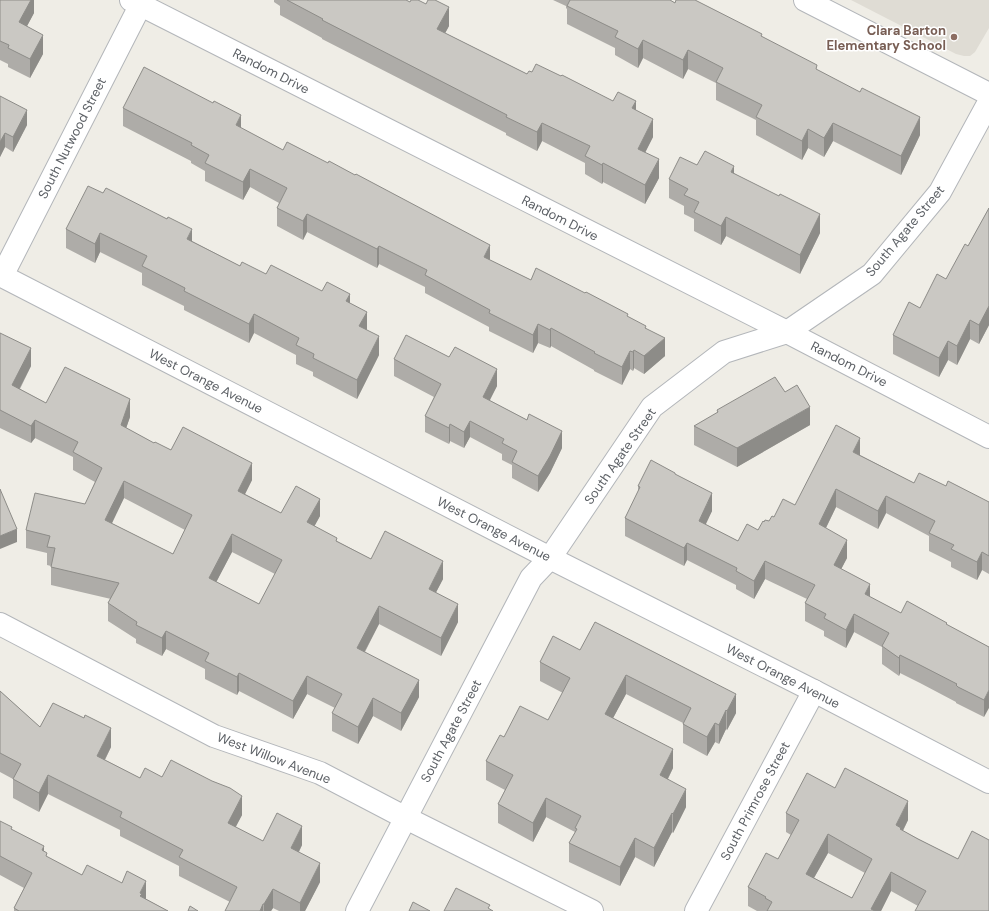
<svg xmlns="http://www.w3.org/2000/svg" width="989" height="911" font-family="'DM Sans',sans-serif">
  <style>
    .education { fill: #dfdcd4 }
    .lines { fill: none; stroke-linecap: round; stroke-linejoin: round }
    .minor-casing { stroke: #b3b6ba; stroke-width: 24 }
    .tertiary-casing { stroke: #b3b6ba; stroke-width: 24 }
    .minor { stroke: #fff; stroke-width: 22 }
    .tertiary { stroke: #fff; stroke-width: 22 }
    .wall { fill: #aeaca8; fill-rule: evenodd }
    .shaded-wall { fill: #8d8c88 }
    .building { fill: #cac8c3; stroke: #8d8c88; fill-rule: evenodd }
    .education-dot { fill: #8d6e63; stroke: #fff; stroke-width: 1.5 }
    .labels { text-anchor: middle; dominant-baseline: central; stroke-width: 3; stroke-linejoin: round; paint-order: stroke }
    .education-label { font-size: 13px; font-weight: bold; fill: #785e54; stroke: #fff; text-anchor: end }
    .street-label { font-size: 13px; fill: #5d6166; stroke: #fff }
  </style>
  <rect width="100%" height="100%" fill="#efede6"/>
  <!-- education -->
  <path class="education" d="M851,0H989V28L975,52L970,56H964L956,54Z"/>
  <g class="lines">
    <defs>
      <g id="minor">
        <path d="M131,0L787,332L989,437"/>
        <path d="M805,0L989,94"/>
        <path d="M0,624L214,736L320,773L406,818L592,911"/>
        <path d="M357,911L531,578L550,558L652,407L724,352L787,332L872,274L940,192L989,102"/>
        <path d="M696,911L814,691"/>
      </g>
      <g id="tertiary">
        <path d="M0,275L550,558L814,691L989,782"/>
        <path d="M2,276L143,0"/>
      </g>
    </defs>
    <!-- minor casing -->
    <use href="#minor" class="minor-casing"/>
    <!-- tertiary casing -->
    <use href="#tertiary" class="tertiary-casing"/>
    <!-- minor -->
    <use href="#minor" class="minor"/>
    <!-- tertiary -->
    <use href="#tertiary" class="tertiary"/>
  </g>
  <!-- wall -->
  <g class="wall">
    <path d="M0,0H34V13L27,26L43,54L30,78L8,67V64L0,60Z"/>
    <path d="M274,0H406L449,26L445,33L527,74L532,72L636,110L653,137L645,152L659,178L645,204L603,182L602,184L585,174V163L542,141L537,151L506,135V133L322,39V38L280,15V6L274,2Z"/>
    <path d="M553,0H670L675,3L762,37L817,70L920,135L901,175L833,141L824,157L808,148L802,160L756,135V120L716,100V83L688,69L683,79L643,58L638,68L615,55V48L567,24V9L566,8V6Z"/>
    <path d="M0,96L27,125L13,152L5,147L0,157Z"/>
    <path d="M123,108L241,128L490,260L531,280L628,317L646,328L665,356L644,374L634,368L633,371L630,369L622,385L594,371V370L551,346L550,348L538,343L533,353L489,331V327L425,293V287L379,264L377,268L307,232L303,240L277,226V208L279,203L250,187L243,200L205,181V171L191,163V161L123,126Z"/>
    <path d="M697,165L734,173L820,233L800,274L726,236L721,245L694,231V219L684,214V206L669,198V179Z"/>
    <path d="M103,193L167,219L192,241L240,266L322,291L350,303L367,330L379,355L357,399L313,376V372L296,364V355L254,333L249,343L184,310V306L142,285V273L100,252L95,263L66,248V229Z"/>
    <path d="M989,208V325L979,344L970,339L957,365L948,360L939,377L893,354V335L920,308L946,279L968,246Z"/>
    <path d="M0,333L31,366L20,389L46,403L130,417L126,428L154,443L171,450L252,480L245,494L281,513L320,516L314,526L337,541L371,559L443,579L436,592L458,622L441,656L379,624L365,652L419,697L401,731L373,716L358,744L332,731V713L335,708L307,694L293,719L239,691L237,695L205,679V669L166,649L162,656L136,643V639L108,621V603L111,599L51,585V566L47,565V553L26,548V530L85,504L95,482L73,470V457L35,438L31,443L0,428ZM124,498L185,530L173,554L111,523ZM232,552L275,574L259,604L216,582Z"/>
    <path d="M394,359L497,386L489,400L527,420L562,448L550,473L538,492L512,478V465L502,460V454L470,437L464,448L450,441L449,444L425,432V416L434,397L394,376Z"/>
    <path d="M717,410L810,425L737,467L694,445V426L717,413Z"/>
    <path d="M860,455L914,483L946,486L989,502V574L982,570L977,580L951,567V562L929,551V536L886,513L878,529L836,507L826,528L847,558L841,569L870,597L901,613L947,625L989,647L984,717L956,703V702L920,683L900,673L899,676L882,664V647L854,632L846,648L824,636V631L805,621V603L807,599L765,579L754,599L736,589V585L687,560L684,566L625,536V518L638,492V486L675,475L712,511L705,524L738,541L758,530L764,522L769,521L774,517L795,505Z"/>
    <path d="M580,650L736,713L727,730L726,729L719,744L715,742L707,756L683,743V723L626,694L613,718L673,768L668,779L686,807L673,833L672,832L654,867L635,857L620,886L569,862V843L575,832L546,817L533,842L498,823V804L505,790L486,780V761L504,737L548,720L563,693L540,681V662Z"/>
    <path d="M0,691L40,727L111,747L105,760L140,778L162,777L242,815L235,827L263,841L302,845L299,852L320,882L305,911H279L273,908L271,911H225L230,902L179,876V866L120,836V830L48,794L39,812L13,798V779L0,772Z"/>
    <path d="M786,813L908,820L903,831L958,859L989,840L918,906L891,891L881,911H757L748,906V887L778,859L791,835L786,832ZM828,853L865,873L852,898L814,878Z"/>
    <path d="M0,821L44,852L47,857L82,875L146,899L168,911H14V908L24,888L0,875Z"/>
  </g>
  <!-- shaded-wall -->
  <g class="shaded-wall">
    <path d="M31,0H34V13L19,41V22Z"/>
    <path d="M449,7V26L437,48V29Z"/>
    <path d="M43,35V54L30,78V59Z"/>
    <path d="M643,40V58L638,68V49Z"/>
    <path d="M688,50V69L683,79V60Z"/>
    <path d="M636,101V119L632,108Z"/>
    <path d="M27,110V125L13,152V137Z"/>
    <path d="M241,115V134L236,125Z"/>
    <path d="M920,117V135L901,175V156Z"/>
    <path d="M653,119V137L638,167V149Z"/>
    <path d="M542,123V141L537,151V132Z"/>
    <path d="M833,123V141L824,157V138Z"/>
    <path d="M808,129V148L802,160V141Z"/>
    <path d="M5,133V147L0,157V142Z"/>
    <path d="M659,159V178L645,204V185Z"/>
    <path d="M603,163V182L602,184V165Z"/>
    <path d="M734,166V184L731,172Z"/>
    <path d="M250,169V187L243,200V182Z"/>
    <path d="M307,214V232L303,240V221Z"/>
    <path d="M820,214V233L800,274V255Z"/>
    <path d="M726,217V236L721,245V226Z"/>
    <path d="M192,229V248L187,239Z"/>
    <path d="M100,233V252L95,263V244Z"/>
    <path d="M490,245V264L484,257Z"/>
    <path d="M379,246V264L377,268V249Z"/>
    <path d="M350,294V313L346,301Z"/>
    <path d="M989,301V325L979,344V325Z"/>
    <path d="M367,312V331L359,326Z"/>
    <path d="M254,314V333L249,343V324Z"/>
    <path d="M970,320V339L957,365V346Z"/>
    <path d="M538,324V343L533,353V335Z"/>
    <path d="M551,328V346L550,348V330Z"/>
    <path d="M379,336V355L357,399V380Z"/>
    <path d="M665,338V356L644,374V356Z"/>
    <path d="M948,341V360L939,377V358Z"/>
    <path d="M31,348V366L12,403V385Z"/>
    <path d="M634,350V368L633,371V352Z"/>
    <path d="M630,351V369L622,385V367Z"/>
    <path d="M497,369V386L483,414V397Z"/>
    <path d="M130,399V417L121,443V425Z"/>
    <path d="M810,407V425L737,467V448Z"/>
    <path d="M35,420V438L31,443V426Z"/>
    <path d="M470,421V437L464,448V432Z"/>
    <path d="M450,424V441L449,444V428Z"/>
    <path d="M562,431V448L550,473L538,492V476Z"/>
    <path d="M860,438V456L853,452Z"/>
    <path d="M252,463V480L238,508V491Z"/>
    <path d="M124,481V498L105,538V520Z"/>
    <path d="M836,489V507L819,542V524Z"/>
    <path d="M712,493V511L699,539V521Z"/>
    <path d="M886,496V513L878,529V511Z"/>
    <path d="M320,499V516L307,540V522Z"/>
    <path d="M17,529V542L0,549V536Z"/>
    <path d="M232,534V552L209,596V578Z"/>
    <path d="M847,540V558L834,583V565Z"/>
    <path d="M687,543V560L684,566V548Z"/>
    <path d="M982,552V570L977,580V562Z"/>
    <path d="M443,561V579L429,606V589Z"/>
    <path d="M765,561V579L754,599V581Z"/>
    <path d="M870,584V602L865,594Z"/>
    <path d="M458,604V622L441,656V638Z"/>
    <path d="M379,606V624L357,666V648Z"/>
    <path d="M854,614V632L846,648V630Z"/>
    <path d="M166,631V649L162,656V638Z"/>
    <path d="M900,655V673L899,676V658Z"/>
    <path d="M239,673V691L237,695V677Z"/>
    <path d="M626,675V694L605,733V714Z"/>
    <path d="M307,676V694L293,719V701Z"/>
    <path d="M419,680V697L401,731V713Z"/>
    <path d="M989,690V708L984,717V700Z"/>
    <path d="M736,694V713L727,730V711Z"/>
    <path d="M373,698V716L358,744V727Z"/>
    <path d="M726,710V729L719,744V725Z"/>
    <path d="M715,723V742L707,756V737Z"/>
    <path d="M111,728V747L97,775V756Z"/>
    <path d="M673,749V768L660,794V775Z"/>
    <path d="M48,775V794L39,812V793Z"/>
    <path d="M686,789V807L673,833V814Z"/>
    <path d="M242,796V815L228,842V823Z"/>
    <path d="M546,798V817L533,842V823Z"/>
    <path d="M908,801V820L901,834L896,825Z"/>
    <path d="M672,813V832L654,867V848Z"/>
    <path d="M302,826V845L291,867V848Z"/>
    <path d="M828,834V853L806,892V874Z"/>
    <path d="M635,838V857L620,886V867Z"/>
    <path d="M44,846V864L42,850Z"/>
    <path d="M320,863V882L305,911H300V903Z"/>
    <path d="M891,872V891L881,911H871V909Z"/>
    <path d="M146,881V900L142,907L140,893Z"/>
    <path d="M273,889V908L271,911H264V904Z"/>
    <path d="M263,904V911H260Z"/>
  </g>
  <!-- building -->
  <g class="building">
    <path d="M0,0H31L19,22L43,35L30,59L8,48L9,45L0,41Z"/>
    <path d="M287,0H406L410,2L411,0H418L426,4L428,0H435L449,7L437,29L527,74L529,71L532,72L536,64L561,76L562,75L613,101L618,92L636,101L632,108L653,119L638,149L659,159L645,185L603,163L602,165L585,156L590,146L542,123L537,132L506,117L507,115L322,20L323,19Z"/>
    <path d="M570,0H670L675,3L676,0H695L762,34L761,36L817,65L816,69L860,92L862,88L920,117L901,156L833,123L824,138L808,129L802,141L756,117L762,105L716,82L723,68L688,50L683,60L643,40L638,49L615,37L618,31L567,6Z"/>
    <path d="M144,67L213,103L214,101L241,115L236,125L283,150L287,142L328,163L329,161L355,175L356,174L490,245L484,257L531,280L536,268L585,293L586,292L628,314L627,316L646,326L645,328L665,338L644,356L634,350L633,352L630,351L622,367L594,353L595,352L551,328L550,330L538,324L533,335L489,313L490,310L425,275L427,270L379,246L377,249L307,214L303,221L277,208L287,188L250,169L243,182L205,163L209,155L191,145L192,143L123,108Z"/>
    <path d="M0,96L27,110L13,137L5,133L0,142Z"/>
    <path d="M705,151L734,166L731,172L779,196L780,194L820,214L800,255L726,217L721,226L694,212L699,202L684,195L688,189L669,179L680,157L697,165Z"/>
    <path d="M88,186L103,193L106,188L167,219L168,217L192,229L187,239L240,266L242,262L266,274L271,265L322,291L327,282L350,294L346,301L367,312L359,326L379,336L357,380L313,358L314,354L296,345L299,338L254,314L249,324L184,291L185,288L142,266L147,256L100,233L95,244L66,229Z"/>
    <path d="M989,208V306L979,325L970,320L957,346L948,341L939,358L893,335L909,302L920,308L937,274L946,279L965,244L968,246Z"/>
    <path d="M0,333L31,348L12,385L46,403L65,367L130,399L121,425L154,443L155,442L171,450L183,427L252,463L238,491L281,513L296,486L320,499L307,522L337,538L336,541L371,559L385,531L443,561L429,589L458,604L441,638L379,606L357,648L419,680L401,713L373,698L358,727L332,713L342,694L307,676L293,701L239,673L237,677L205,661L209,653L166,631L162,638L136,625L137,622L108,603L119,583L51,567L55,548L47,547L50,536L26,530L35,493L85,504L102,468L73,452L78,442L35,420L31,426L0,410ZM124,481L192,515L173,554L105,520ZM232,534L282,560L259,604L209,578Z"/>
    <path d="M406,335L449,357L455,347L497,369L483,397L527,420L529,414L562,431L550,456L538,476L512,462L517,451L502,443L504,439L470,421L464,432L450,424L449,428L425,416L441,384L394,359Z"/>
    <path d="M775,377L785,392L797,385L810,407L737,448L694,426L718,412L717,410Z"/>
    <path d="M836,425L860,438L853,452L914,483L919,473L946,486L948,481L989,502V556L982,552L977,562L951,549L954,545L929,533L935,521L886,496L878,511L836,489L819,524L847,540L834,565L870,584L865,594L901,613L907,601L947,623L946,624L989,647V690L984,700L958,687L956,685L957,684L920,665L900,655L899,658L882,646L889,633L854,614L846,630L824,618L826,614L805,603L815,585L765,561L754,581L736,571L737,568L687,543L684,548L625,518L640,487L638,486L651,460L675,473V474L712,493L699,521L738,541L747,524L758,530L763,521L764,522L765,520L769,521L772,516L774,517L783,499L795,505Z"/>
    <path d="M0,489L17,529L0,536Z"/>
    <path d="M595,622L736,694L727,711L726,710L719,725L715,723L707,737L683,724L691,708L626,675L605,714L673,749L660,775L686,789L673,814L672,813L654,848L635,838L620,867L569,843L577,829L575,828L581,816L546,798L533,823L498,804L513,775L486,761L500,735L504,737L520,706L548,720L570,678L540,662L553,636L580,650Z"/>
    <path d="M0,691L40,727L53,703L84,718L85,715L111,728L97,756L140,778L145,768L162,777L171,760L212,781L230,788L242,796L228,823L263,841L277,813L302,826L291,848L320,863L300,903L273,889L264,904H263L260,911H225L237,887L179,857L183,850L120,817L122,812L48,775L39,793L13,779L21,764L0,753Z"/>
    <path d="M845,768L908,801L896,825L901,828L900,829L918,839L958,859L972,831L989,840V911H915L926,891L891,872L871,909L875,911H767L772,902L765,898L766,897L748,887L766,853L778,859L799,820L786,813L807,773L835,788ZM828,834L872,859L852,898L806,874Z"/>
    <path d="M0,821L12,827L11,829L44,846L42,850L47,853L46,856L82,875L87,865L122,883L127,871L146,881L140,893L142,894L140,896L168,911H19L14,908L32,873L0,856Z"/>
    <path d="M456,888L490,905L488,908L493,911H444Z"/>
    <path d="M413,902L430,911H409Z"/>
    <path d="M190,906L198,911H188Z"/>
  </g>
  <!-- markers -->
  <circle class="education-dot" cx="954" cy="37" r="4"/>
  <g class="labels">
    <!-- education labels -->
    <g class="education-label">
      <text x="946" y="30">Clara Barton<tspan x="946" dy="15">Elementary School</tspan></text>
    </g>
    <!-- street labels -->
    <g class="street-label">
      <text transform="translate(271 71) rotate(27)">Random Drive</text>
      <text transform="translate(72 138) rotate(-63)">South Nutwood Street</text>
      <text transform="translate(560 218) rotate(27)">Random Drive</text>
      <text transform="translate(905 231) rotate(-50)">South Agate Street</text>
      <text transform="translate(849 364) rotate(27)">Random Drive</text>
      <text transform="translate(206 381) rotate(27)">West Orange Avenue</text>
      <text transform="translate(620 456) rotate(-55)">South Agate Street</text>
      <text transform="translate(494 529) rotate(27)">West Orange Avenue</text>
      <text transform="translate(783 676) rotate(27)">West Orange Avenue</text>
      <text transform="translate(451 731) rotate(-62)">South Agate Street</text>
      <text transform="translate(274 758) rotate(21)">West Willow Avenue</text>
      <text transform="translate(755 801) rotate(-62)">South Primrose Street</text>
    </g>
  </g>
</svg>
